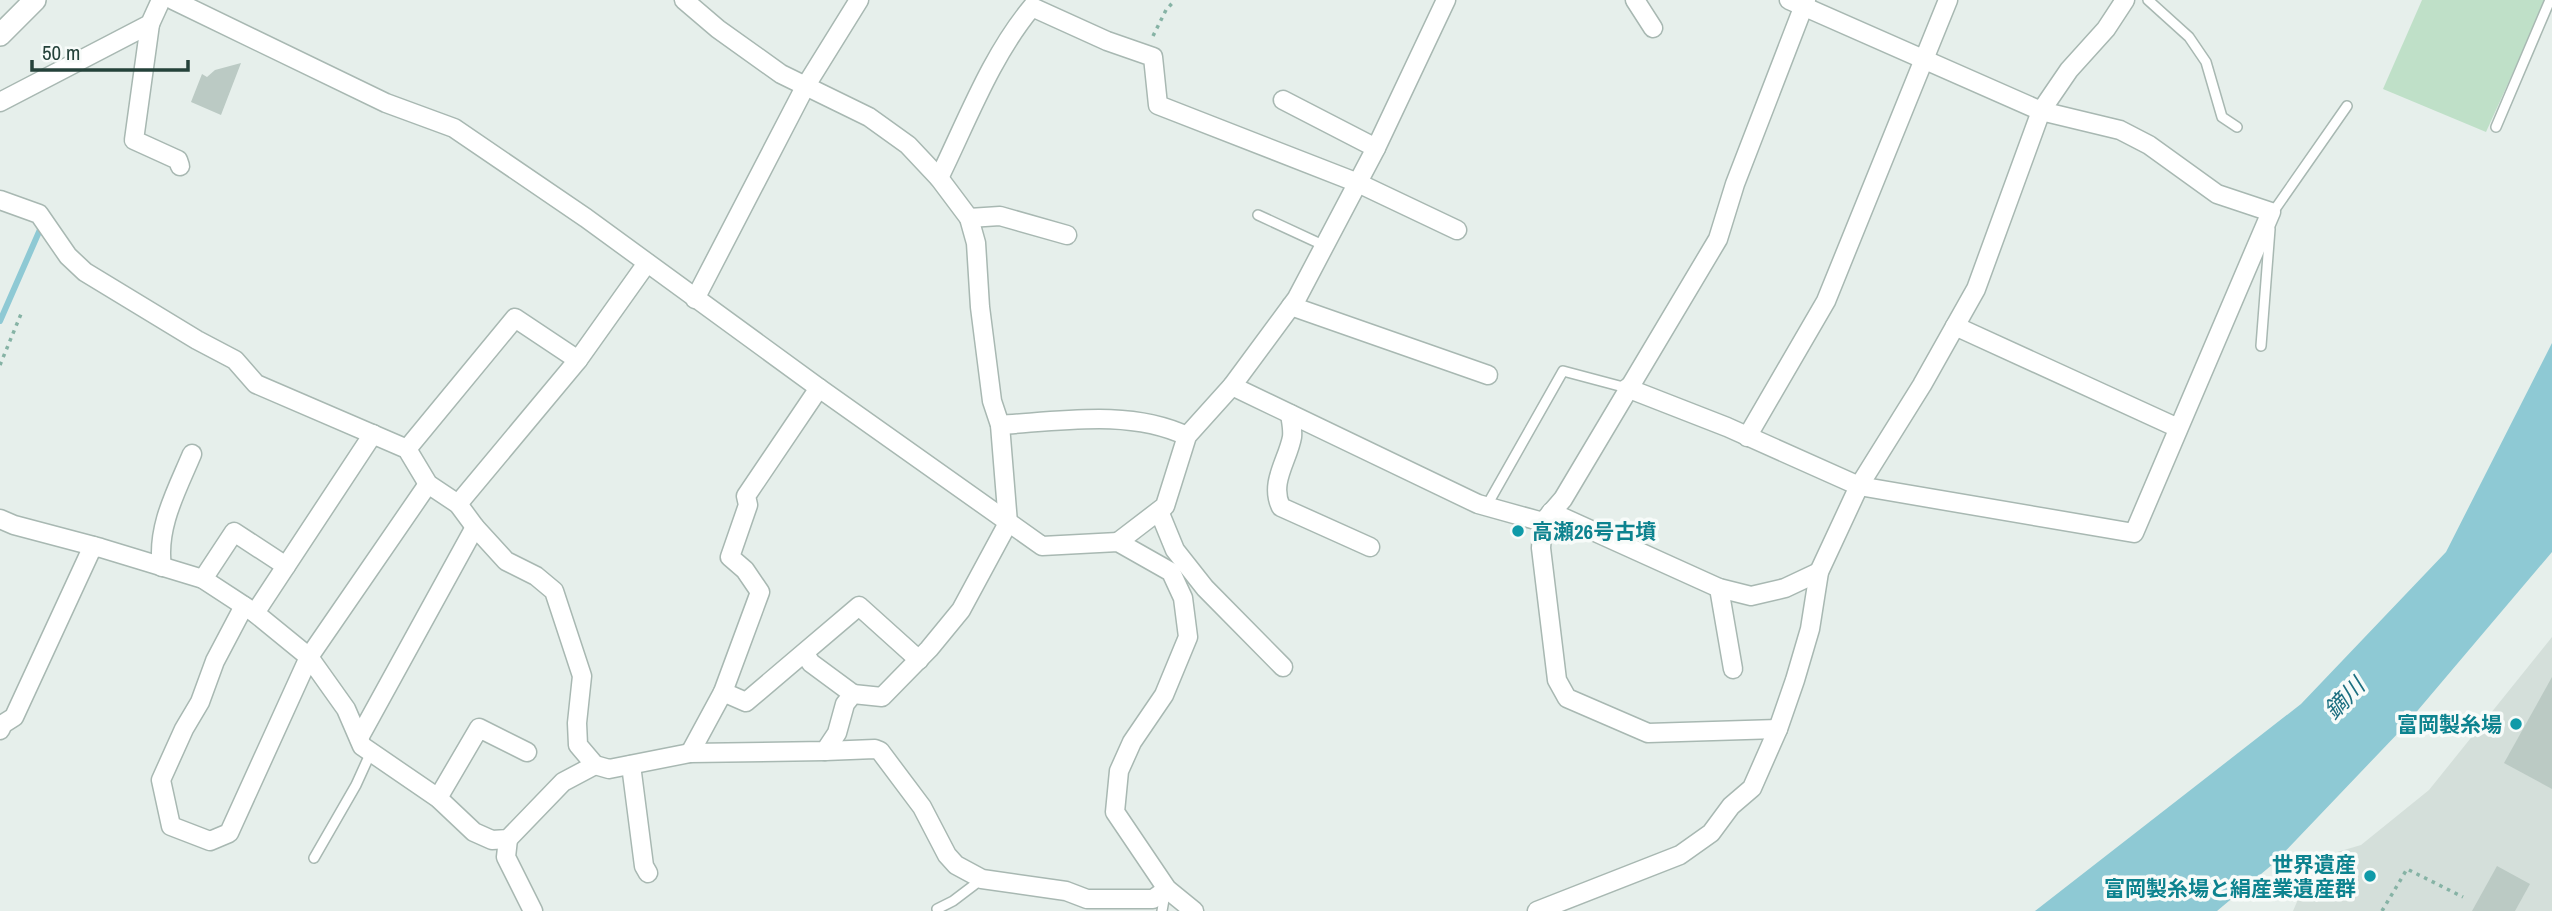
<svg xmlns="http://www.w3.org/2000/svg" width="2552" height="911" font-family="'Archivo Narrow','Noto Sans JP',sans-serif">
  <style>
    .built { fill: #d4dfda }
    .green { fill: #bfe0c8 }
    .water { fill: #8ec9d4 }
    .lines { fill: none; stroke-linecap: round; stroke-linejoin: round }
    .stream { stroke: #8ec9d4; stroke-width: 6 }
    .building { fill: #bbcac4 }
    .service-casing { stroke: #a8b8b2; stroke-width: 12 }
    .minor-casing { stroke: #a8b8b2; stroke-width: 21 }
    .tertiary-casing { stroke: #a8b8b2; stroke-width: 24 }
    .path { stroke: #86b3a5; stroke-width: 3.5; stroke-dasharray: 3.5 5; stroke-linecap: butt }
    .service { stroke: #fff; stroke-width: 9 }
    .minor { stroke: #fff; stroke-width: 18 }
    .tertiary { stroke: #fff; stroke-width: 21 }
    .culture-dot { fill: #0f9aa8; stroke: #f7fbf9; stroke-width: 2.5 }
    .labels { text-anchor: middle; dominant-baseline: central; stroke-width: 7; stroke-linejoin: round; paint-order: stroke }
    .culture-label { font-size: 21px; font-weight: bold; fill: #0d838f; stroke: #f7fbf9; text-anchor: end }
    .water-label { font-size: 23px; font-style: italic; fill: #1c6f80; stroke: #f7fbf9 }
  </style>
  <rect width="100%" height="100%" fill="#e6efeb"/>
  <!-- built -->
  <path class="built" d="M2552,637V911H2293L2306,881L2334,853L2361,845L2429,790Z"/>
  <!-- green -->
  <path class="green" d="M2422,0H2546L2486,132L2383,89Z"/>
  <!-- water -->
  <path class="water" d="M2552,343V552L2402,729L2273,864L2217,911H2035L2301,704L2446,552Z"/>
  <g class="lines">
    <!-- stream -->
    <path class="stream" d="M0,321L42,225"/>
  </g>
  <!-- building -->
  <g class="building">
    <path d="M241,63L221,115L191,102L202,74L207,77L215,70Z"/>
    <path d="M2552,677V789L2504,763Z"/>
    <path d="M2497,866L2530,884L2515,911H2472Z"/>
  </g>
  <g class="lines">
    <defs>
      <g id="service">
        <path d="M2148,0L2189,37L2206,62L2222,117L2237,127"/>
        <path d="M2496,127L2550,0"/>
        <path d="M1258,215L1325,246"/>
        <path d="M2271,215L2347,106"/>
        <path d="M2261,346L2270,229"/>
        <path d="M1486,507L1563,371L1627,388"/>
        <path d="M314,858L356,785L371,752"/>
        <path d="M937,909L953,901L982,879"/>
        <path d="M1162,911L1165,894"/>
      </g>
      <g id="minor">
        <path d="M173,0L386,103L454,128L586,218L819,388L1042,546L1118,542L1171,572L1183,598L1188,637L1164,695L1132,742L1119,771L1115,812L1167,889L1194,911"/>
        <path d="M1635,0L1653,28"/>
        <path d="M150,24L134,140L178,160L180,166"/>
        <path d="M1283,100L1376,148"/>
        <path d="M0,102L150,24L161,0"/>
        <path d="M939,178C967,121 991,56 1032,7L1107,41L1153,57L1158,105L1358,183L1457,230"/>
        <path d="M0,200L39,214L68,256L85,272L197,340L235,360L256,384L407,449L428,484L458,504L475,527L506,561L536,576L554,591L582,676L577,723L578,745L595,765L609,769L690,753L825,751L837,733L845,704L853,694L882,697L929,649L961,610L1008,523L1000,425L992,401L980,307L976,243L969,218L939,178L908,145L869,117L781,74L718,29L684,0"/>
        <path d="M969,218L1000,216L1067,235"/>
        <path d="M695,299L805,87L859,0"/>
        <path d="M1291,306L1488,375"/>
        <path d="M1955,326L2178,428"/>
        <path d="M1232,386L1478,504L1543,522"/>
        <path d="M1627,388L1727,427L1859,486L2134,533L2271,212L2217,194L2149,145L2120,130L2041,111L1789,0"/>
        <path d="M1290,414C1291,421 1293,429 1292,437C1288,460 1269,483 1281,507L1370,547"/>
        <path d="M1000,425C1061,421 1130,409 1187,436"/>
        <path d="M1747,437L1826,301L1948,0"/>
        <path d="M407,449L515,318L578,360"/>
        <path d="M458,504L578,360L647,263"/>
        <path d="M1159,511L1175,550L1205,588L1283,667"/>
        <path d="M1551,512L1719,588L1751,596L1785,588L1819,572"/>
        <path d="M0,519L14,525L101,548L203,579L255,613L309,657L346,709L362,746L438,798L474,832L492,840L508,839L563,782L595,765"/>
        <path d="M1118,542L1165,506L1187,436L1232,386L1297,298L1376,148L1446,0"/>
        <path d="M162,567C156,527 177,490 192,454"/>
        <path d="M203,579L234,532L286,566"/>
        <path d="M1719,588L1733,669"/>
        <path d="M244,606L215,661L200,702L184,729L161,780L171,826L210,841L229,833L309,657L428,484"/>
        <path d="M255,613L373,434"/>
        <path d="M805,654L811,663L853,694"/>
        <path d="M723,692L746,702L859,606L919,660"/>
        <path d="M1778,729L1648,733L1567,698L1557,680L1541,548L1543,522L1563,499L1718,239L1735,184L1806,0"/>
        <path d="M0,730L3,724L14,717L93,546"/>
        <path d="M359,738L475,527"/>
        <path d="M825,751L875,749L880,751L922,807L947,855L956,865L982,879L1066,891L1087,899H1153L1167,889"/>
        <path d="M690,753L723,692L760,592L745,570L730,557L748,505L746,496L819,388"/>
        <path d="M631,765L644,866L648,873"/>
        <path d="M438,798L479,728L527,752"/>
        <path d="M508,839L506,857L533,911"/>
        <path d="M1537,911L1680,855L1711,833L1731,806L1752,788L1778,729L1795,680L1810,629L1819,572L1859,486L1922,385L1976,289L2041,111L2069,70L2106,29L2125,0"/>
      </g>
      <path id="tertiary" d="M0,35L35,0"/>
    </defs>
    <!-- service casing -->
    <use href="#service" class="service-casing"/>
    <!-- minor casing -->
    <use href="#minor" class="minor-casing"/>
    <!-- tertiary casing -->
    <use href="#tertiary" class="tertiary-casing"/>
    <!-- path -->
    <g class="path">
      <path d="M1153,36L1166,10L1175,0"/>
      <path d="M0,365L21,314"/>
      <path d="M2382,911L2407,869L2463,897"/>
    </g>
    <!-- service -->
    <use href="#service" class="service"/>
    <!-- minor -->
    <use href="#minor" class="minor"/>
    <!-- tertiary -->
    <use href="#tertiary" class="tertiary"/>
  </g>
  <!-- markers -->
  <g class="culture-dot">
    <circle cx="1518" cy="531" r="7"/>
    <circle cx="2516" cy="724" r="7"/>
    <circle cx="2370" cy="876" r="7"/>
  </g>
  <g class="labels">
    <!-- culture labels -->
    <g class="culture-label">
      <text x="1532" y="531" text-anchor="start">高瀬26号古墳</text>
      <text x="2502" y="724">富岡製糸場</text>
      <text x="2356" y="864">世界遺産<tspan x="2356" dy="24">富岡製糸場と絹産業遺産群</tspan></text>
    </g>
    <!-- water labels -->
    <g class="water-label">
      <text transform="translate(2344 698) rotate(-46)">鏑川</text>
    </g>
  </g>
  <!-- scale -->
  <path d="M32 60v10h156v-10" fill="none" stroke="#24423a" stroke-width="3.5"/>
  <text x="42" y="60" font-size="21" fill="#24423a" stroke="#f7fbf9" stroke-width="5" paint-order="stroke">50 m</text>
</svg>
